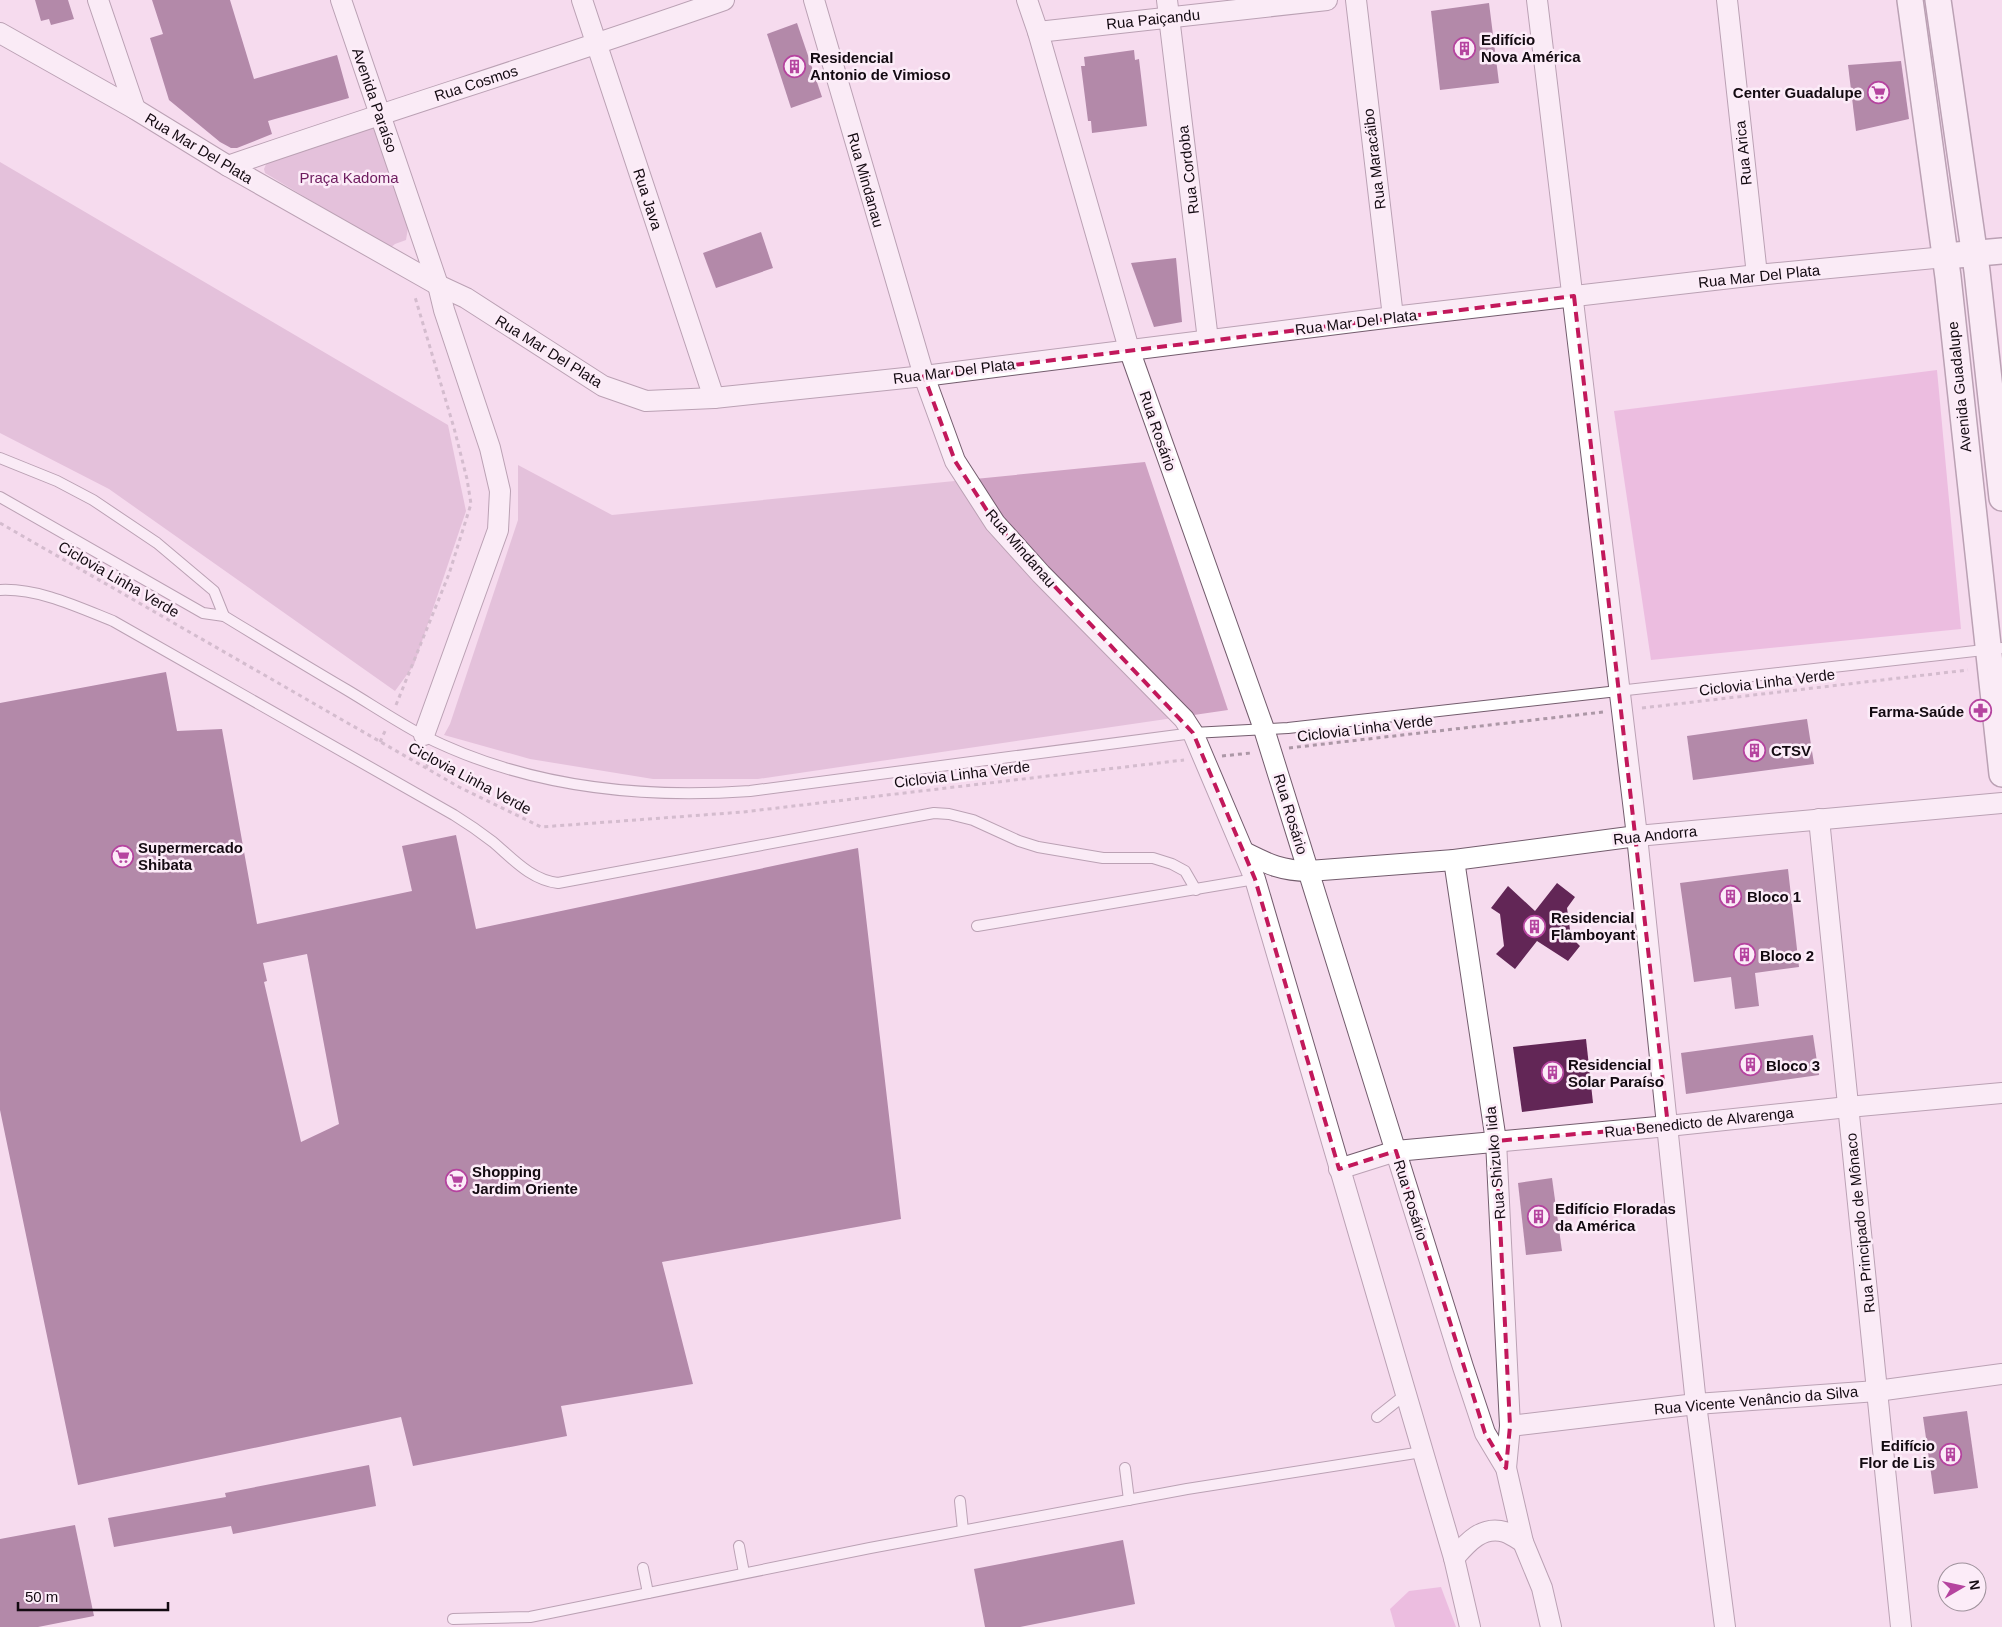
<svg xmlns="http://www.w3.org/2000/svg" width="2002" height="1627" font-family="Arial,sans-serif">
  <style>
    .green { fill: #cfa2c3 }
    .forest { fill: #e19acf }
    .building { fill: #622656; fill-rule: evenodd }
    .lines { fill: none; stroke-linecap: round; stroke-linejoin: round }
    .service-casing { stroke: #735c6d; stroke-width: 12 }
    .minor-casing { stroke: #735c6d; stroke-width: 22 }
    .tertiary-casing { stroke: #735c6d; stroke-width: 28 }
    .path { stroke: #ac97a6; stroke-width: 3; stroke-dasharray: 4 4; stroke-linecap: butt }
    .service { stroke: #fff; stroke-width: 10 }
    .minor { stroke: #fff; stroke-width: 20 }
    .tertiary { stroke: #fff; stroke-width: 25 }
    .marked { fill: none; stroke: #c2185b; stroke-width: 4; stroke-dasharray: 10 6; stroke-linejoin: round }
    .labels { text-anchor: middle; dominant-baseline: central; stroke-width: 5; stroke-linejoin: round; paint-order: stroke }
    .street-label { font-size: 15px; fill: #130a11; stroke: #fcecf8 }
    .poi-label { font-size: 15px; font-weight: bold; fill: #130a11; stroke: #fcecf8; text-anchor: start }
    .park-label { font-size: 15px; fill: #6d1b5e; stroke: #fcecf8 }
  </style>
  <rect width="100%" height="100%" fill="#f6dbee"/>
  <!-- green -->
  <g class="green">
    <path d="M374,127L409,222L406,240L395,244L390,248L265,173L264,169L267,162Z"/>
    <path d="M0,162L448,425L466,511L414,665L395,691L109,489L0,433Z"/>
    <path d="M1145,462L1228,710L758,779H653L530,759L444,735L450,724L518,520V465L612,515Z"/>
  </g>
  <!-- forest -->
  <g class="forest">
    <path d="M1937,370L1961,629L1651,660L1614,411Z"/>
    <path d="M1441,1587L1456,1627H1395L1390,1609L1409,1591Z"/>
  </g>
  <!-- building -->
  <g class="building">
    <path d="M35,0H68L74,19L51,25L49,19L41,21Z"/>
    <path d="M152,0H230L254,79L337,55L349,98L268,121L272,134L237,148H231L220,142L169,100L150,38L163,34Z"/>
    <path d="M1489,3L1499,83L1440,90L1431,11Z"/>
    <path d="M797,23L822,97L791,108L767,34Z"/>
    <path d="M1134,50L1135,60L1139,59L1147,126L1092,133L1091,121H1088L1081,66H1085L1084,57Z"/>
    <path d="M1901,61L1909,119L1856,131L1848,65Z"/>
    <path d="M761,232L773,268L716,288L703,253Z"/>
    <path d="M1176,258L1182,322L1154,327L1131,263Z"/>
    <path d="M166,672L177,731L222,729L257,924L412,891L402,846L456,835L476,929L858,848L901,1219L662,1262L693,1384L561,1406L567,1436L413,1466L401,1417L78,1485L0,1110V703ZM307,954L339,1124L301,1142L264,982L267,981L263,963Z"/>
    <path d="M1807,719L1814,764L1693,780L1687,736Z"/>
    <path d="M1788,869L1799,967L1755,973L1759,1006L1735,1009L1731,977L1694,982L1680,883Z"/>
    <path d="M1557,883L1575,897L1567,908L1571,937L1580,946L1568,961L1537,941L1515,969L1496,954L1504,946L1500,914L1491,908L1508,886L1535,911Z"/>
    <path d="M1813,1035L1819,1075L1686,1094L1681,1053Z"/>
    <path d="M1586,1039L1593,1103L1522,1112L1513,1047Z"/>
    <path d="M1552,1178L1562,1251L1526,1255L1518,1183Z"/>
    <path d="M1967,1411L1978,1488L1934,1494L1923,1417Z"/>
    <path d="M369,1465L376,1506L233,1534L231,1526L114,1547L108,1518L226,1497L225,1493Z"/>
    <path d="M75,1525L94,1616L38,1627H0V1539Z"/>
    <path d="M1123,1540L1135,1604L1020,1627H985L974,1569Z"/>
  </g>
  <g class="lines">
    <defs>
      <g id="service">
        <path d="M0,458L57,481L93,500L157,543L214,591L224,616"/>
        <path d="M0,497L203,613L224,616C265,641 306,666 347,690C372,705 396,721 422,735C523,786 639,799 750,791L1193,733L1288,728L2002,648"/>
        <path d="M0,590C38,588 78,607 113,621L454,815C467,823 480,832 493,842C513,859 531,880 558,883L934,813L949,814L973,820L1019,841L1038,847L1103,858H1153L1172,864L1185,871L1196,890"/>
        <path d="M977,926L1255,879"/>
        <path d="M1377,1417L1406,1394"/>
        <path d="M1125,1468L1129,1500"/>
        <path d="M960,1501L963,1530"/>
        <path d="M739,1546L744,1573"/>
        <path d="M643,1568L648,1593"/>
        <path d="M453,1619L530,1617L870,1548L1187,1489L1422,1452"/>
      </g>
      <g id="minor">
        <path d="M98,0L135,109"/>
        <path d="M341,0L438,285L444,310L490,448L500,491L498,530L424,735"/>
        <path d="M582,0L714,398"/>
        <path d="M814,0L924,376L955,461L995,523L1041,574L1184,719L1193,733L1255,879L1454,1558L1470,1627"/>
        <path d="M1027,0L1038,32L1129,349L1264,729L1463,1367L1485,1433L1506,1468L1523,1542L1542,1588L1551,1627"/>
        <path d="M1167,0L1208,340"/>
        <path d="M1356,0L1393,317"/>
        <path d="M1537,0L1637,836L1696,1404L1725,1627"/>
        <path d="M1727,0L1757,275"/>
        <path d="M1038,32L1327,0"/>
        <path d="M0,33L135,109L228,166L438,285L466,298L603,386L646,401L714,398L924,376L1393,317L1757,275L1945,257"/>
        <path d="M228,166C393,109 559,58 724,0"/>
        <path d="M1819,819L1901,1627"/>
        <path d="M1244,852C1268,864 1281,871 1309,871L1454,860L1637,836L2002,803"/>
        <path d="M1454,860L1496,1141L1510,1426L1506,1468"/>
        <path d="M1339,1169L1396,1151L1668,1126L1848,1107L2002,1093"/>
        <path d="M1510,1426L1696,1404L1877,1391L2002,1374"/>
        <path d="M1454,1558C1467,1543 1482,1525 1505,1532C1511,1534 1518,1539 1523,1542"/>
      </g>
      <g id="tertiary">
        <path d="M1910,0L1948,277L2002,774"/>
        <path d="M1938,0L1977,271L2002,498"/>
        <path d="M1957,255L2002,251"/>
      </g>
    </defs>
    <!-- service casing -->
    <use href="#service" class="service-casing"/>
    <!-- minor casing -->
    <use href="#minor" class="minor-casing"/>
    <!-- tertiary casing -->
    <use href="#tertiary" class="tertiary-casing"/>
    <!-- path -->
    <g class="path">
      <path d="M0,523L459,787L541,827L743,812L1184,760"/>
      <path d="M396,705L449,574L471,504L467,479L454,428L415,297"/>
      <path d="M1642,708L1968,670"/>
      <path d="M380,742L386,729"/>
      <path d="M1289,748L1603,712"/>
      <path d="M1222,756L1251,753"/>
      <path d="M426,768L431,755"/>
    </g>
    <!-- service -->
    <use href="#service" class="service"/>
    <!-- minor -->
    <use href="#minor" class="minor"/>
    <!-- tertiary -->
    <use href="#tertiary" class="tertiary"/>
  </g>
  <!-- marked area -->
  <path d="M0 0H2002V1627H0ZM1574,296L1668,1126L1496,1141L1510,1426L1506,1468L1485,1433L1396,1151L1339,1169L1255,879L1193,733L995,523L955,461L924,376Z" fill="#f6dbee" fill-opacity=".55" fill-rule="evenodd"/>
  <path class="marked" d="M1574,296L1668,1126L1496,1141L1510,1426L1506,1468L1485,1433L1396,1151L1339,1169L1255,879L1193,733L995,523L955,461L924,376Z"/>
  <!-- icons -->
  <defs>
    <symbol id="building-ring" viewBox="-11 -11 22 22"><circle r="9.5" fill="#fcecf8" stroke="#b5449f" stroke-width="1.5"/><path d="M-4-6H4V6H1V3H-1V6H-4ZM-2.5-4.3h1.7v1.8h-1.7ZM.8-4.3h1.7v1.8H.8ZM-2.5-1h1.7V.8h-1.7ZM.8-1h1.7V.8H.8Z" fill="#b5449f"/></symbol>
    <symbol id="supermarket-ring" viewBox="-11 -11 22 22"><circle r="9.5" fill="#fcecf8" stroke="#b5449f" stroke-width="1.5"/><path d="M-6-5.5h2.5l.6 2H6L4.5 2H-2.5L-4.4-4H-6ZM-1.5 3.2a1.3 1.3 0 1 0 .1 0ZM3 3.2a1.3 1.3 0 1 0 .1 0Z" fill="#b5449f"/></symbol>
    <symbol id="pharmacy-ring" viewBox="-11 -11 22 22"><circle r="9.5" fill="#fcecf8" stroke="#b5449f" stroke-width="1.5"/><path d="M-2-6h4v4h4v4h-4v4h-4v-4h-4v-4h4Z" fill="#b5449f"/></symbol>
  </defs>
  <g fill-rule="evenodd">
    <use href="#building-ring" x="1452" y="36" width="25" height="25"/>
    <use href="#building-ring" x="782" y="54" width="25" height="25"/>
    <use href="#supermarket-ring" x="1866" y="80" width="25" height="25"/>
    <use href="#pharmacy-ring" x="1968" y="698" width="25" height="25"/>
    <use href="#building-ring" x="1742" y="738" width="25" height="25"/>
    <use href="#supermarket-ring" x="110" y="844" width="25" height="25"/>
    <use href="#building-ring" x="1718" y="884" width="25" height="25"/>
    <use href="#building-ring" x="1522" y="914" width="25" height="25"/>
    <use href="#building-ring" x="1732" y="942" width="25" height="25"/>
    <use href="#building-ring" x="1738" y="1052" width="25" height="25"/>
    <use href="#building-ring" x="1540" y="1060" width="25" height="25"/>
    <use href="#supermarket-ring" x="444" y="1168" width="25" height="25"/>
    <use href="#building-ring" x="1526" y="1204" width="25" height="25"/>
    <use href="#building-ring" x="1938" y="1442" width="25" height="25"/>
  </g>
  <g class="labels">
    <!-- street labels -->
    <g class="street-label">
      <text transform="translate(1153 19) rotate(-6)">Rua Paiçandu</text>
      <text transform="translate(476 83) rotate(-18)">Rua Cosmos</text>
      <text transform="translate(375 100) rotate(71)">Avenida Paraíso</text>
      <text transform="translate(199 148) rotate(31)">Rua Mar Del Plata</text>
      <text transform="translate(1743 153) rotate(-96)">Rua Arica</text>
      <text transform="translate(1374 159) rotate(-97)">Rua Maracáibo</text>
      <text transform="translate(1188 170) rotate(-97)">Rua Cordoba</text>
      <text transform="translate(866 180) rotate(74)">Rua Mindanau</text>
      <text transform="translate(648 199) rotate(72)">Rua Java</text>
      <text transform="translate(1759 276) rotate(-6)">Rua Mar Del Plata</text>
      <text transform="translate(1356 322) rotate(-7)">Rua Mar Del Plata</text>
      <text transform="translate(549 351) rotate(32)">Rua Mar Del Plata</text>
      <text transform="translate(954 371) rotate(-7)">Rua Mar Del Plata</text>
      <text transform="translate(1959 387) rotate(-96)">Avenida Guadalupe</text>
      <text transform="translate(1158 431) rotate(71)">Rua Rosário</text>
      <text transform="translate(1021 548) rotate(49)">Rua Mindanau</text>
      <text transform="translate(119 579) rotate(30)">Ciclovia Linha Verde</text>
      <text transform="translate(1767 682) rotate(-7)">Ciclovia Linha Verde</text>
      <text transform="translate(1365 728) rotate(-7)">Ciclovia Linha Verde</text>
      <text transform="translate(962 774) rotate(-7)">Ciclovia Linha Verde</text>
      <text transform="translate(470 778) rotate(28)">Ciclovia Linha Verde</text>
      <text transform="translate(1291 814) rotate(73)">Rua Rosário</text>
      <text transform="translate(1655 835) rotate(-6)">Rua Andorra</text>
      <text transform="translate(1699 1122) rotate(-6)">Rua Benedicto de Alvarenga</text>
      <text transform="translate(1495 1163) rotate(-95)">Rua Shizuko Iida</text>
      <text transform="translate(1411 1200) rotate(73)">Rua Rosário</text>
      <text transform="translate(1860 1223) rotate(-96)">Rua Principado de Mônaco</text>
      <text transform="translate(1756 1400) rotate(-5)">Rua Vicente Venâncio da Silva</text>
    </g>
    <!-- poi labels -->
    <g class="poi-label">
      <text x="1481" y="39">Edifício<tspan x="1481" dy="17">Nova América</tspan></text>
      <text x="810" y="57">Residencial<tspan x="810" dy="17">Antonio de Vimioso</tspan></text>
      <text x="1862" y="92" text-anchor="end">Center Guadalupe</text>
      <text x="1964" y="711" text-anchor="end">Farma-Saúde</text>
      <text x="1771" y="750">CTSV</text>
      <text x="138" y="847">Supermercado<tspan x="138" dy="17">Shibata</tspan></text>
      <text x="1747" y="896">Bloco 1</text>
      <text x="1551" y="917">Residencial<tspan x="1551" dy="17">Flamboyant</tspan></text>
      <text x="1760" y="955">Bloco 2</text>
      <text x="1568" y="1064">Residencial<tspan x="1568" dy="17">Solar Paraíso</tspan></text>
      <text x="1766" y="1065">Bloco 3</text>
      <text x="472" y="1171">Shopping<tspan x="472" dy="17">Jardim Oriente</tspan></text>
      <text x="1555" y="1208">Edifício Floradas<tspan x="1555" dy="17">da América</tspan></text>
      <text x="1935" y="1445" text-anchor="end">Edifício<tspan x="1935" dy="17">Flor de Lis</tspan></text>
    </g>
    <!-- park labels -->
    <g class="park-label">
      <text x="349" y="177">Praça Kadoma</text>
    </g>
  </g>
  <!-- north arrow -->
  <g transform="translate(1962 1587) rotate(81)"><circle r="24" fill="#fcecf8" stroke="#9f929c"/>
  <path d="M0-4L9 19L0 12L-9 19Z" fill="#b5449f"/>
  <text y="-8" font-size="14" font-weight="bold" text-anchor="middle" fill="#130a11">N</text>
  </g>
  <!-- scale -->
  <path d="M18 1602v8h150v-8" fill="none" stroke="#130a11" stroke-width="2.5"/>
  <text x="25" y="1602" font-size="15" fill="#130a11" stroke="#fcecf8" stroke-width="4" paint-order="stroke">50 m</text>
</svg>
